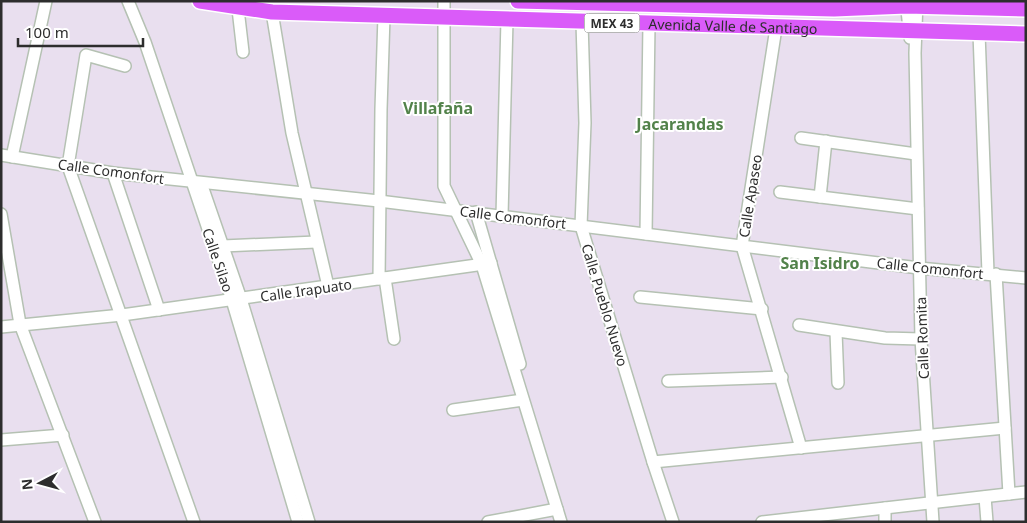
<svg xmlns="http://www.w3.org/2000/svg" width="1027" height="523" font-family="'Noto Sans',sans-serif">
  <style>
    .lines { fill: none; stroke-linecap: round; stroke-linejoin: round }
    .minor-casing { stroke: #b5c1b3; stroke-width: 14 }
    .major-casing { stroke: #fff; stroke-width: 18 }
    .minor { stroke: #fff; stroke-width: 11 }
    .major { stroke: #da5bf9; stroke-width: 15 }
    .labels { text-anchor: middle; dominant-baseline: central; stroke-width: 4; stroke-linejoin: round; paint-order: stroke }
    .shield { fill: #fff; stroke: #6c6c6c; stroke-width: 1 }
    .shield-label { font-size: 12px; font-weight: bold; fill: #2d2d2d }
    .street-label { font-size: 14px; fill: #2d2d2d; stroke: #fff }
    .quarter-label { font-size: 16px; font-weight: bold; fill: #52824a; stroke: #fff }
  </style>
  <rect width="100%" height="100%" fill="#e9dfef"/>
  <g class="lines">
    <defs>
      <g id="minor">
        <path d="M128,1L145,42L232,300L298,522"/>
        <path d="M444,1V186L482,265L561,522"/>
        <path d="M906,1L910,38"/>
        <path d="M917,1L915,53L921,339L933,522"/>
        <path d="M238,9L243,52"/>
        <path d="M272,12L292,133L328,286"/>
        <path d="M582,22L585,123L581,226L653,462L673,522"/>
        <path d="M776,28L742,246L801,448"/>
        <path d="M979,33L988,273"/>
        <path d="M125,66L86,55L68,166L194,522"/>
        <path d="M801,138L916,154"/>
        <path d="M1,155L113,173L379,201L919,268L1026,278"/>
        <path d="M12,157L46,1"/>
        <path d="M113,173L159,310"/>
        <path d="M201,183L241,299L309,522"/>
        <path d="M780,192L918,209"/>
        <path d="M820,197L826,141"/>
        <path d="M476,212L520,364"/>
        <path d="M1,214L20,324L95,522"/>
        <path d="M502,216L507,20"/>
        <path d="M646,234L649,24"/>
        <path d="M223,246L316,242"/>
        <path d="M996,274L1009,494"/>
        <path d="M385,278L394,339"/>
        <path d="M379,279L381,109L384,16"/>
        <path d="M640,297L762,309"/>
        <path d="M799,325L885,338L921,339"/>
        <path d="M1,327L122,315L491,263"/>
        <path d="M836,332L838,383"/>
        <path d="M668,381L782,377"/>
        <path d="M453,410L523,400"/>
        <path d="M1,440L63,435"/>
        <path d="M653,462L1005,428"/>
        <path d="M985,497L987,522"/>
        <path d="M885,508V522"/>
        <path d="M488,522L557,509"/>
        <path d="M762,522L1026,492"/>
      </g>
      <g id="major">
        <path id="s1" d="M200,1L272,12L1026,34"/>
        <path d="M518,1L834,9L906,6L1026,9"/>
      </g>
    </defs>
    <!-- minor casing -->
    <use href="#minor" class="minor-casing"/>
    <!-- major casing -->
    <use href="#major" class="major-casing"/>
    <!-- minor -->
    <use href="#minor" class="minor"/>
    <!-- major -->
    <use href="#major" class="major"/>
  </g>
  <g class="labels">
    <!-- shield labels -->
    <rect class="shield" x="584.5" y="13.5" width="55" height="19" rx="4"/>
    <g class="shield-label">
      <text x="612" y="23">MEX 43</text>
    </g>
    <!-- street labels -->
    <g class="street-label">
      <text stroke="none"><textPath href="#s1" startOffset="534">Avenida Valle de Santiago</textPath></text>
      <text transform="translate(111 171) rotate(8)">Calle Comonfort</text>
      <text transform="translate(750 196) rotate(-81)">Calle Apaseo</text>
      <text transform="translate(513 217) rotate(7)">Calle Comonfort</text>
      <text transform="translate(218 260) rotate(71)">Calle Silao</text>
      <text transform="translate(930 268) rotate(6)">Calle Comonfort</text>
      <text transform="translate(306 290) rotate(-8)">Calle Irapuato</text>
      <text transform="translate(605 305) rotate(73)">Calle Pueblo Nuevo</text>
      <text transform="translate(922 338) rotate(-92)">Calle Romita</text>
    </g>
    <!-- quarter labels -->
    <g class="quarter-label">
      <text x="438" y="108">Villafaña</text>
      <text x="680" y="124">Jacarandas</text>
      <text x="820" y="263">San Isidro</text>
    </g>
  </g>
  <!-- border -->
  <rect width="1027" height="523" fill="none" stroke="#2d2d2d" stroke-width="5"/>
  <!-- north arrow -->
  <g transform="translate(40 483) rotate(264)" stroke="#ffffff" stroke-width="4" paint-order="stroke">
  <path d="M0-4L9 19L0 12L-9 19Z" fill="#2d2d2d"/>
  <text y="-8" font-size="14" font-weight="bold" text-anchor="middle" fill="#2d2d2d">N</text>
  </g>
  <!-- scale -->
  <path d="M18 38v8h125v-8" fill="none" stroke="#2d2d2d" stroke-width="2.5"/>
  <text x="25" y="38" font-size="15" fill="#2d2d2d" stroke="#ffffff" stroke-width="4" paint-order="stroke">100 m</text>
</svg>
